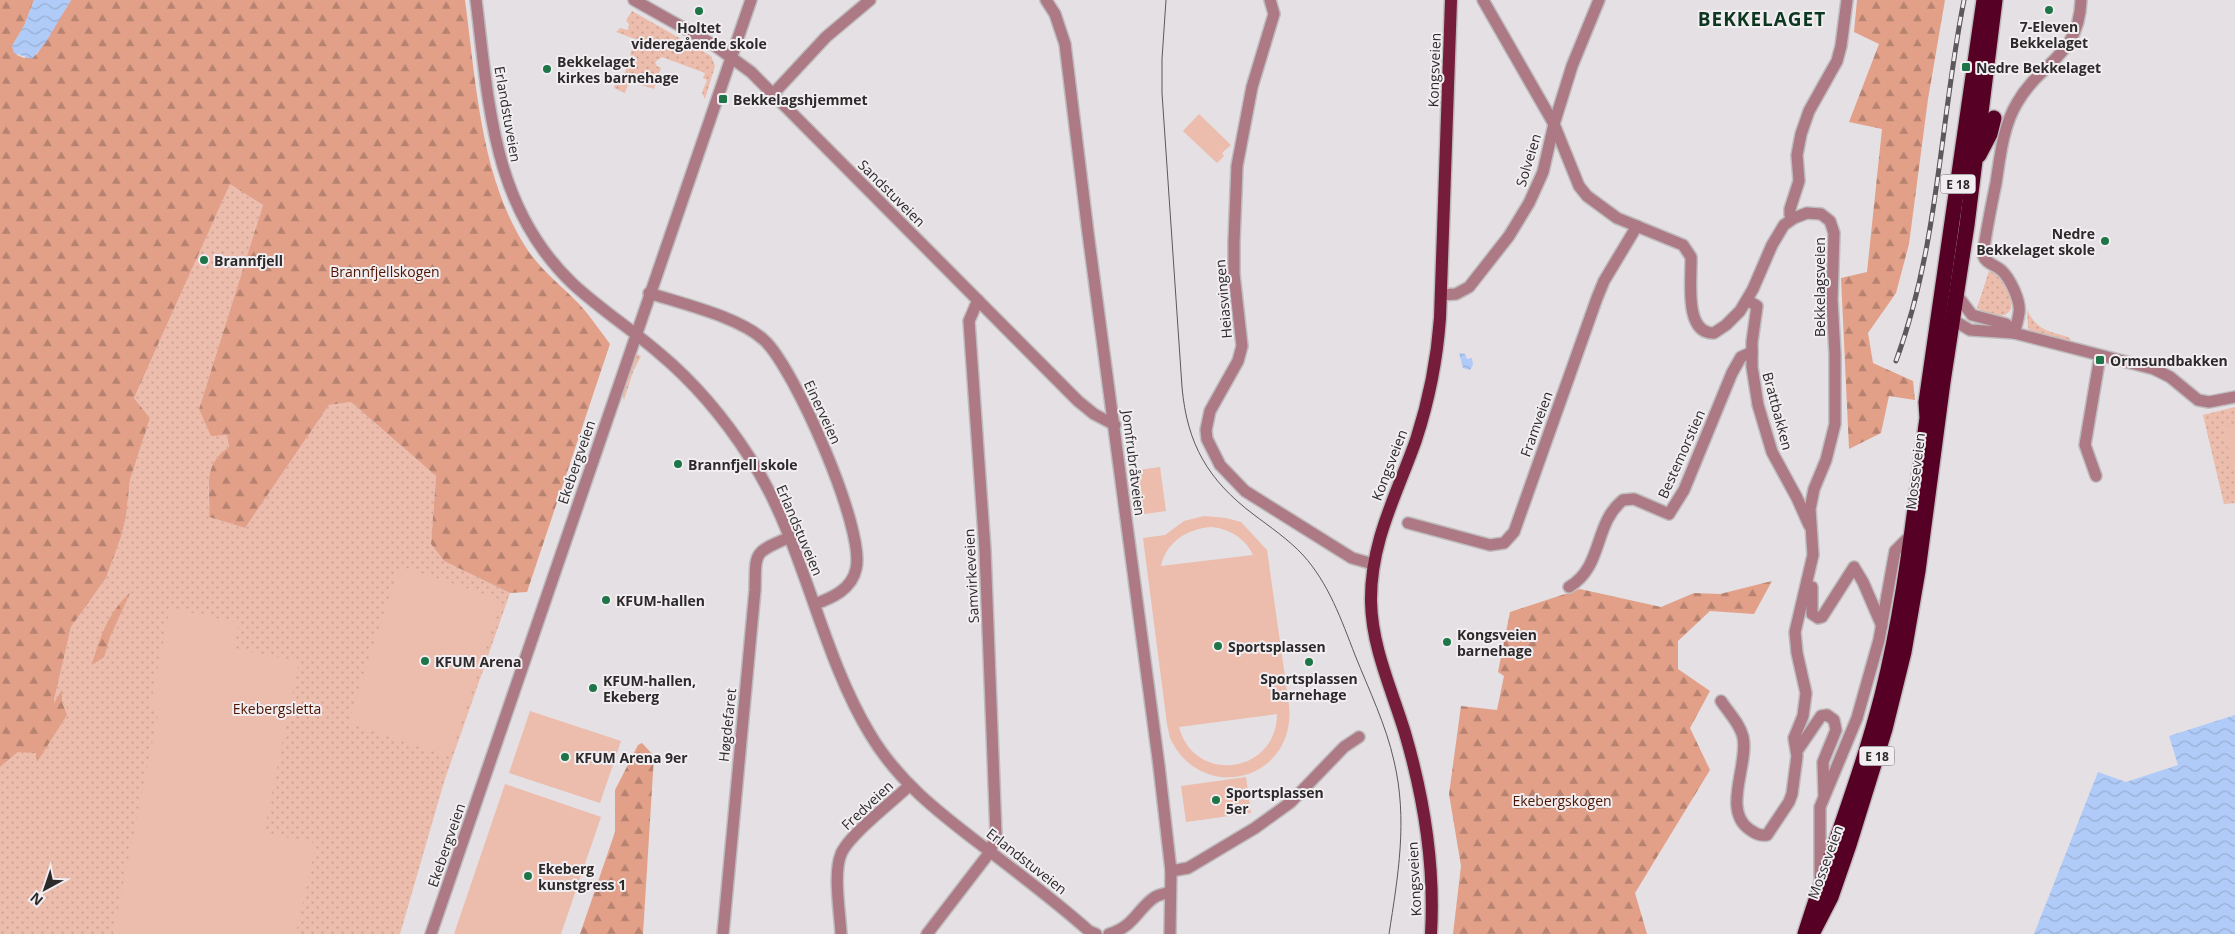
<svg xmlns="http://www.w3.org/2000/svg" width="2235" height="934" font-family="'Open Sans',sans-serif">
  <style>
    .grass { fill: url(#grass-dots) }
    .forest { fill: url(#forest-firs) }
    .pitch { fill: #ecbcac; fill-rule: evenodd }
    .water { fill: url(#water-waves) }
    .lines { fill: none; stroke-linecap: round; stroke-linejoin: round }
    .minor-casing { stroke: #bfbcbe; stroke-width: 14 }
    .major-casing { stroke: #bfbcbe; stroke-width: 15 }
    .highway-casing { stroke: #bfbcbe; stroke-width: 18 }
    .minor { stroke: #ac7984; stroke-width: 11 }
    .major { stroke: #751d3a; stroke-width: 12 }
    .highway { stroke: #550024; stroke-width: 15 }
    .tram { stroke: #5b595a; stroke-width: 1 }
    .rail-casing { stroke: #5b595a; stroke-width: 5 }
    .rail { stroke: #f1edf0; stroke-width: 3; stroke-dasharray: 9; stroke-linecap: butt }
    .poi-dot { fill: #1e7548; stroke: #f1edf0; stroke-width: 2 }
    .labels { text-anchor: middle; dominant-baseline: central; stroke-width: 4; stroke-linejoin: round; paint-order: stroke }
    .shield { fill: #f1edf0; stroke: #676466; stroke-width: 1 }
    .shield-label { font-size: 12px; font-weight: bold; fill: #2c2a2b }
    .poi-label { font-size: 14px; font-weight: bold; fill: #2c2a2b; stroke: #f1edf0; text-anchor: start }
    .street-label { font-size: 14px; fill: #2c2a2b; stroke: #f1edf0 }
    .park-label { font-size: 14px; fill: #4f1500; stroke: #f1edf0 }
    .district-label { font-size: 19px; font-weight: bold; letter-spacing: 1px; fill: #0e3721; stroke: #f1edf0 }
  </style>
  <defs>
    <pattern id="grass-dots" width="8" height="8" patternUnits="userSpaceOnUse" patternTransform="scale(1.25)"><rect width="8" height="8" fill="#ecbcac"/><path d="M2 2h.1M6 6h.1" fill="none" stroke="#cba294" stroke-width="1.8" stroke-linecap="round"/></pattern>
    <pattern id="forest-firs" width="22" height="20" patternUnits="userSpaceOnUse" patternTransform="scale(1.25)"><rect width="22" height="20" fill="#e2a089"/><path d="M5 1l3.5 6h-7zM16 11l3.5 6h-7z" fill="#b78370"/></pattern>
    <pattern id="water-waves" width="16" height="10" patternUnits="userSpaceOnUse" patternTransform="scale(1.25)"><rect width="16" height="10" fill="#b1cbf8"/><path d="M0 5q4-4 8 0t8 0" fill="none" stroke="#98aed5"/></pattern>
  </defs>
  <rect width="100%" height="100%" fill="#e4e0e3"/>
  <!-- grass -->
  <g class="grass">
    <path d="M632,11L711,56L715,66L705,99L702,93L707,80L703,78L705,73L662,57L655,62L657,66L661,68L654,89L629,81L625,93L614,88L617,79H619L620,75L624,76L635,39L616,32L620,28L628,30L629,24L626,21Z"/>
    <path d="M230,183L263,205L199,409L227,435L229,447C202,465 210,489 209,517L245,528L329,405L351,402L436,476L431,544L444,561L510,593L444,782L400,934H0V767L18,752L53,734L54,700L71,627L106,578L121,537L126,517L130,480L150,418L134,398Z"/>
    <path d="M1989,271C2001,274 2013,297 2011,309C2003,321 1991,315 1979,312L1980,309L1977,308Z"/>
    <path d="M2027,310C2039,333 2049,330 2070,338L2072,344L2030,332L2028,327Z"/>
    <path d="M635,353L641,356L633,372L624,400L621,392Z"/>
    <path d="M2235,407V503L2224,504L2203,415Z"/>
  </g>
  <!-- forest -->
  <g class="forest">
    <path d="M0,0H34L24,26L12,46L17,55L24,58L37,54L71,0H465C476,81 480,175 525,246C540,270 561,285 580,305C591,317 600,331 610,344L527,592L510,593L444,561L431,544L436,476L351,402L329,405L245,528L209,517C211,488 201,466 229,447L227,435L211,436L199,409L263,205L230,184L134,398L150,418L130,480L126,517L121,537L106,578L71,627L54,700V703L62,690V702L67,715L37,762L36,753L18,752L0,767Z"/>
    <path d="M1857,0H1945L1928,99L1909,244L1896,293L1868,333L1873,363L1913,381L1915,400L1889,396L1881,433L1849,449L1841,278L1867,272L1882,129L1849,122L1879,44L1854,32Z"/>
    <path d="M1772,581L1754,614L1710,611L1678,641V669L1710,691L1690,728L1710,770L1635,893L1647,934H1453L1461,866L1449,794L1461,706L1497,710L1504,676L1498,672L1510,612L1580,589L1661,607L1694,593L1720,594Z"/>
    <path d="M130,593L110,637L104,657L92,665C99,639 109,611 130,593Z"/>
    <path d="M642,743L654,756L643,934H580L615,832V790L638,745Z"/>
  </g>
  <!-- pitch -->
  <g class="pitch">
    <path d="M1199,114L1231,145L1222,153L1224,156L1217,163L1183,131Z"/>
    <path d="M2235,425V470L2232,471L2224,428Z"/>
    <path d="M1160,467L1166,511L1137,515L1131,471Z"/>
    <path d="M1204,516L1226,518L1241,522L1267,550L1289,705C1297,780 1202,806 1170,738L1167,724L1143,538L1165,535L1184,521ZM1212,527C1230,529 1246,539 1253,555L1161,566C1166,542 1188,528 1212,527ZM1277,714C1277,774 1194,785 1179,727Z"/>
    <path d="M400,566L502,600L450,757L348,723Z"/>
    <path d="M170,608L239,623L234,648L299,662L264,833L316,843L296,934H113L159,710L150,707Z"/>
    <path d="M530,711L621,741L600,803L509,773Z"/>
    <path d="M1246,777L1251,813L1186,822L1181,786Z"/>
    <path d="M505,784L601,817L561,934H454Z"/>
  </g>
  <!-- water -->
  <g class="water">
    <path d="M34,0H71L46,42L32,59L14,53L12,46L24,26Z"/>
    <path d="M1459,353L1465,354L1467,359L1472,358L1473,365L1470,370L1463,368Z"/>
    <path d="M2235,715V934H2034L2098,772L2126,782L2178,765L2169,736Z"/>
  </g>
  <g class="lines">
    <defs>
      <g id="minor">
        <path d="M476,0C489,104 492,207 573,284C600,309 631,329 659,353C695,383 725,419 750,458C804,541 819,650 870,734C897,780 938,812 980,844C1017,872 1054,900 1089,931L1096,934"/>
        <path d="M634,0L714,45L751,72L1078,401L1094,414L1115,425"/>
        <path d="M1046,0L1055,14L1065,44L1088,233L1159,766L1171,871L1170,934"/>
        <path d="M1270,0L1274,14L1252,87L1237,166L1234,242V274L1242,346L1238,361L1210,411L1206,430L1207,439L1220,465L1245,491L1352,558L1373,564"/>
        <path d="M1483,0L1554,124L1579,186L1587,196L1617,218L1683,245L1691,257C1692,277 1683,334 1714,333L1726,325L1740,311L1753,289L1772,245L1784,225L1794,218L1807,213L1821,214L1830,221L1834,233L1832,300L1835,354V424L1826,460L1814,489L1810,509L1813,555L1795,632L1797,653L1806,693L1803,716L1794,738L1797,756L1792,794L1789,802L1767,835C1759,836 1755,833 1749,829C1722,810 1749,764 1743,737C1740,724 1729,713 1721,701"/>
        <path d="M773,94L826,37L870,0"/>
        <path d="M1794,218L1790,215V209L1799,181L1797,155L1801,134L1809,111L1837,61L1841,46L1847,0"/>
        <path d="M649,293C683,304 739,317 764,340C794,367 866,530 856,569C852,589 832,598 815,604"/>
        <path d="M1441,295L1456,294L1469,287L1509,236L1529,203L1543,172L1554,124L1572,66L1599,0"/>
        <path d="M1957,295L1972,315L2006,324L2014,333"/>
        <path d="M1747,300L1757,306L1752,342V367L1758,405L1772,452L1797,498L1809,525"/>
        <path d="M1953,320L1970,330L2014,333L2154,369L2170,377L2198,400L2209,402L2235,397"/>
        <path d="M2014,333C2016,327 2018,320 2019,313C2021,301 2010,278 2001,270C1994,264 1986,264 1983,255C1986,231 1991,207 1996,183C2000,157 2003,126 2017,103C2041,61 2079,57 2081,0"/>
        <path d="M2096,476L2085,445L2100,356"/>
        <path d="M1408,523L1490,545L1504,543L1514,532L1597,298L1604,281L1637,226"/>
        <path d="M1569,587C1604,566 1593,524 1623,500L1634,499L1669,514L1684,490L1732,373L1741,357L1752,352"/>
        <path d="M1812,587V614L1818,618L1822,617L1854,567L1863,582L1882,626"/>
        <path d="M1797,751L1821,716L1827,715L1834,720L1836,730L1823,762L1824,794"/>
        <path d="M1171,871L1188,868L1255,828L1291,802L1344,747L1359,737"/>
        <path d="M1820,877V807L1857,718L1879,640L1895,551L1911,535"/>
        <path d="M431,934L751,0"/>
        <path d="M723,934L755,590C756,553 752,553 788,538"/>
        <path d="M841,934C840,912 833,874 841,854C849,835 893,801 909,786"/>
        <path d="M927,934L990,852L996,835L985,550L969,321L978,300"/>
        <path d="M1109,934C1134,927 1138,908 1155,897C1159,894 1166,894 1170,892"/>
      </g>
      <path id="major" d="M1431,934C1435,866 1424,798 1405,733C1392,690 1372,648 1371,602C1370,542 1397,494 1416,440C1429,400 1437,360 1440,318L1451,0"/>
      <g id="highway">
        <path d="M1979,155L1990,134L1994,118"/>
        <path d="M1805,934C1830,854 1861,777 1882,695C1905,604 1914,511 1927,418L1926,402L1984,0"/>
        <path d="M1812,934L1831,897L1849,845L1885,729L1904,652L1918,571L1943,382L1967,225L1995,0"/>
      </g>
    </defs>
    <!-- minor casing -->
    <use href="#minor" class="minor-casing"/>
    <!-- major casing -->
    <use href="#major" class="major-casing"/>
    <!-- highway casing -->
    <use href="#highway" class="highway-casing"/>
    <!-- minor -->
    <use href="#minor" class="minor"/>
    <!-- major -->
    <use href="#major" class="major"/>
    <!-- highway -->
    <use href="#highway" class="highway"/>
    <!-- tram -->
    <path class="tram" d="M1166,0L1162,59V93L1182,387C1187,444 1208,480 1253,514C1270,527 1288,539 1303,555C1329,584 1341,619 1355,655C1369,690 1386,725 1394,761C1408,820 1398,876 1389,934"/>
    <defs>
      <path id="rail" d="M1896,361C1939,245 1940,121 1964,0"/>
    </defs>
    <!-- rail casing -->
    <use href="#rail" class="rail-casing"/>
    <!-- rail -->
    <use href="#rail" class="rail"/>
  </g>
  <!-- markers -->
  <g class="poi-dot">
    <circle cx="2049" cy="10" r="5"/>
    <circle cx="699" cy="11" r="5"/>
    <rect x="1961" y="62" width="10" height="10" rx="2.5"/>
    <circle cx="547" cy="69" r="5"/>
    <rect x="718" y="94" width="10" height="10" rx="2.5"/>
    <circle cx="2105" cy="241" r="5"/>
    <circle cx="204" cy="260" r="5"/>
    <rect x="2095" y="355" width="10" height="10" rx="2.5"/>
    <circle cx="678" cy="464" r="5"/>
    <circle cx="606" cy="600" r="5"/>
    <circle cx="1447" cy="642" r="5"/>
    <circle cx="1218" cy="646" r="5"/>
    <circle cx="425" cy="661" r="5"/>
    <circle cx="1309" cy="662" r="5"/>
    <circle cx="593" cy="688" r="5"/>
    <circle cx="565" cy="757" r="5"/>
    <circle cx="1216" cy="800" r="5"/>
    <circle cx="528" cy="876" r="5"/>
  </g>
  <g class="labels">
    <!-- shield labels -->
    <g class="shield">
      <rect x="1940.5" y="174.5" width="35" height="19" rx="4"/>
      <rect x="1859.5" y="746.5" width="35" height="19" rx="4"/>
    </g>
    <g class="shield-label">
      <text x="1958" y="184">E 18</text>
      <text x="1877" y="756">E 18</text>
    </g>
    <!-- poi labels -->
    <g class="poi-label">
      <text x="2049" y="26" text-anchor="middle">7-Eleven<tspan x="2049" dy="16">Bekkelaget</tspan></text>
      <text x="699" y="27" text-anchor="middle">Holtet<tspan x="699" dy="16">videregående skole</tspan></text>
      <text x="557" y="61">Bekkelaget<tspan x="557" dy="16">kirkes barnehage</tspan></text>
      <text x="1976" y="67">Nedre Bekkelaget</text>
      <text x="733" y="99">Bekkelagshjemmet</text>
      <text x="2095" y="233" text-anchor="end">Nedre<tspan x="2095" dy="16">Bekkelaget skole</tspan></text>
      <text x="214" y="260">Brannfjell</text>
      <text x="2110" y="360">Ormsundbakken</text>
      <text x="688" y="464">Brannfjell skole</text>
      <text x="616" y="600">KFUM-hallen</text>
      <text x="1457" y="634">Kongsveien<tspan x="1457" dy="16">barnehage</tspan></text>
      <text x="1228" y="646">Sportsplassen</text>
      <text x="435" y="661">KFUM Arena</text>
      <text x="1309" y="678" text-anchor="middle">Sportsplassen<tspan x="1309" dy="16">barnehage</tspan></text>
      <text x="603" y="680">KFUM-hallen,<tspan x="603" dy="16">Ekeberg</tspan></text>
      <text x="575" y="757">KFUM Arena 9er</text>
      <text x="1226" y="792">Sportsplassen<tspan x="1226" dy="16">5er</tspan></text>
      <text x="538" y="868">Ekeberg<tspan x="538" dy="16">kunstgress 1</tspan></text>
    </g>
    <!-- street labels -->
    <g class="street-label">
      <text transform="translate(1434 70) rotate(-88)">Kongsveien</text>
      <text transform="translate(508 114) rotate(80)">Erlandstuveien</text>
      <text transform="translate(1528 160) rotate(-73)">Solveien</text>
      <text transform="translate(892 193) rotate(45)">Sandstuveien</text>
      <text transform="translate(1819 287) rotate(-90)">Bekkelagsveien</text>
      <text transform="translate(1223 299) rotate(-95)">Heiasvingen</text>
      <text transform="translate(1778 411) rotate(75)">Brattbakken</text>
      <text transform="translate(823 412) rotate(65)">Einerveien</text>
      <text transform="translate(1536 424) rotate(-70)">Framveien</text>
      <text transform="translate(1681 454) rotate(-66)">Bestemorstien</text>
      <text transform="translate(576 462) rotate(-71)">Ekebergveien</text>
      <text transform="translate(1134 463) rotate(83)">Jomfrubråtveien</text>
      <text transform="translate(1389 465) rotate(-69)">Kongsveien</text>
      <text transform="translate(1915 471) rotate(-83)">Mosseveien</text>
      <text transform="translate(800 530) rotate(67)">Erlandstuveien</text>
      <text transform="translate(971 576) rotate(-93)">Samvirkeveien</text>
      <text transform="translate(727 725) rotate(-84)">Høgdefaret</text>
      <text transform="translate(867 805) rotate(-43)">Fredveien</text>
      <text transform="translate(446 845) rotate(-71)">Ekebergveien</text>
      <text transform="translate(1027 861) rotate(38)">Erlandstuveien</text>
      <text transform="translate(1825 862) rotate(-70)">Mosseveien</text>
      <text transform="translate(1414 879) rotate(-93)">Kongsveien</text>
    </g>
    <!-- park labels -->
    <g class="park-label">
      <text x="385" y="271">Brannfjellskogen</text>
      <text x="277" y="708">Ekebergsletta</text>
      <text x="1562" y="800">Ekebergskogen</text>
    </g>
    <!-- district labels -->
    <g class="district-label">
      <text x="1762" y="19">BEKKELAGET</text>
    </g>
  </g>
  <!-- north arrow -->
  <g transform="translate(45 889) rotate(220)" stroke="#f1edf0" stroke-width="4" paint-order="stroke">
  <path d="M0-4L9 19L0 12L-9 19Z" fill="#2c2a2b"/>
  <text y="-8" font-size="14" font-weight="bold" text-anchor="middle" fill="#2c2a2b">N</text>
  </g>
</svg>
